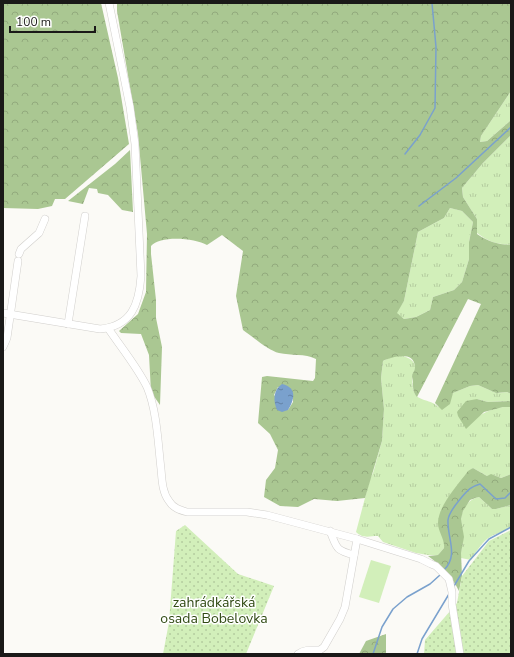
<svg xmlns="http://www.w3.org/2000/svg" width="514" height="657" font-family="'Nunito Sans',sans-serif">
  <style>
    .grass { fill: url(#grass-tufts) }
    .forest { fill: url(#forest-crowns); fill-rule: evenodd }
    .park { fill: #d2efba }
    .garden { fill: url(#garden-dots) }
    .water { fill: url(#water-ripples) }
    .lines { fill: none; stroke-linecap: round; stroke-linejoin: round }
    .stream { stroke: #7aa1cd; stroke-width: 1.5 }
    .minor-casing { stroke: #d1cfcc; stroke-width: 8 }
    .minor { stroke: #fff; stroke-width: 7 }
    .labels { text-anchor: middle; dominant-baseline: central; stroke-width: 3; stroke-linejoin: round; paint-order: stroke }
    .park-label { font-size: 14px; fill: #314b14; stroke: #fff }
  </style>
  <defs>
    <pattern id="grass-tufts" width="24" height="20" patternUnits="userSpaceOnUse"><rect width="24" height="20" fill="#d2efba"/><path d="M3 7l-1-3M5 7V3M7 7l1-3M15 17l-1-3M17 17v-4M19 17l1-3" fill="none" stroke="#b4cc9f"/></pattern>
    <pattern id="forest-crowns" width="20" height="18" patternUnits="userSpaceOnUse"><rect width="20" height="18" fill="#aac792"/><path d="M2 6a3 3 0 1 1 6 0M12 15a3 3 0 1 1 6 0" fill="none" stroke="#92aa7d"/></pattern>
    <pattern id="garden-dots" width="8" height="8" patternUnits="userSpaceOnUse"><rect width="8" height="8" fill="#d2efba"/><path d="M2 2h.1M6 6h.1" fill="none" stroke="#b4cc9f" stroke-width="1.8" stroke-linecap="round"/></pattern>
    <pattern id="water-ripples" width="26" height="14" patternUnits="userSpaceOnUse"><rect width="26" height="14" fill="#7aa1cd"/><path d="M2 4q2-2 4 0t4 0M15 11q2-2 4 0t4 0" fill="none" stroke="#6382a5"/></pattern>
  </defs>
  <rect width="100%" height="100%" fill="#fbfaf6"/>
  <!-- grass -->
  <g class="grass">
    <path d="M511,91V120L487,141L480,142L481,136Z"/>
    <path d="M511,135V245C496,244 489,242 477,233V219L463,197L462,188L483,163Z"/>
    <path d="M450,208L462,211L473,222L469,242V259L462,282L454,290L433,297L430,310L416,317L404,319L396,313L404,301L418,232L444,218Z"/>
    <path d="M400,355C412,358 420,364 412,376C413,382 412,387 414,392C418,402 432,399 438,407L451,397L453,393L470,386L478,385L496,393L507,392L511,394V401L488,402L477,399L476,418C486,411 499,406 511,407V474L501,478L493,475L487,476L473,468C456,481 448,513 440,532L445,540L444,548L438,555H428L416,553L383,542L378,536C369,536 363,539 356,532L370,479L373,473L382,441L384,409L381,378L383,361L393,356Z"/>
    <path d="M479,497L492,509H496L511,505V528C504,532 496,533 490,537C482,542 476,552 471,560L461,558C460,550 464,543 463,536C463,531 461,525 461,520C461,510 469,498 479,497Z"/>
  </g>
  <!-- forest -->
  <g class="forest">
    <path d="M3,3H101L118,78L129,144L65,199H55L52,206L38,209L3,208Z"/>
    <path d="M117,3H511V91L481,136L480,142L487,141L511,120V135L483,163L462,188L463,197L477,219V234C489,242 496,244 511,245V394L507,392L496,393L478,385L470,386L453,393L450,404L442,410L435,403L481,304L468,299L417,397C413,392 413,389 413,382C413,380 412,378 412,376C413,372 415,371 415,367C414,350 392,357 383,361L381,378L384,409L382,441L365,498L337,501L314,499L298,507L280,506L264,497L266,480L275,468L278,450L270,434L258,423L262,377L267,376L313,381L315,378L316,359C305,353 291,356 279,353C268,350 253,337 243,330L236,296L243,251L222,235L207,245C195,238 160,235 151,246V254L156,300V318L162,347L160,405L151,392L149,355L141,334L121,333L119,331L138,314L146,292L147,234L138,134L117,11ZM450,208L462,211L473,222L469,242V259L462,282L454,290L433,297L430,310L416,317L404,319L397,313L404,301L418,232L444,218ZM278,387L293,393V402L288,410L274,395Z"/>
    <path d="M130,150L133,212L122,210L108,195L98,193L97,189L89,188L83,204L68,201L115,164Z"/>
    <path d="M477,399L488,402L511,401V407H503L484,412L466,429L458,416L457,412L466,401Z"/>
    <path d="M473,468L487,476L491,474L501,478L511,474V505L496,509H492L479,497L475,498L470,500L463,511L461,519L464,537L461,553L462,576L459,591C451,575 442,566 428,556L438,555L444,548C445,539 438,532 438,523C438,506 458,485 468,471Z"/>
    <path d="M386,634V654H359L366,641Z"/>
  </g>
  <!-- park -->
  <path class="park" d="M371,560L391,566L379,603L359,597Z"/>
  <!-- garden -->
  <g class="garden">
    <path d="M185,525L238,574L274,586L246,654H163L169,622L176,531Z"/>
    <path d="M511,530V654H424L425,640L457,603L462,576L489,541Z"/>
  </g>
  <!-- water -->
  <path class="water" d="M282,384C298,388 294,400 288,410L282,412L277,410C273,401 273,390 282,384Z"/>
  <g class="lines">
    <!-- stream -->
    <g class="stream">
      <path d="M405,154L420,135L435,108L436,47L432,3"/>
      <path d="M419,206L456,178L511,127"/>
      <path d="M444,570C459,555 447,538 448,520C449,512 456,504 461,498C468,490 470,487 480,484L496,499L505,498L511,492"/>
      <path d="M454,586L469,561L489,539L511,527"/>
      <path d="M373,654L382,627L393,609L407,597L430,584L440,575"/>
      <path d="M417,654L422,639L449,594"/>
    </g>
    <defs>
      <g id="minor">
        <path d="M19,254L21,249L39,233L45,219"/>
        <path d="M3,313L100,329C132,326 139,304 141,276L135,144L130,107L109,3"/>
        <path d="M68,324L85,216"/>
        <path d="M108,328C120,346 138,368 147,387C157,411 158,443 161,469C162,479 162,492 169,501C173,508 180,510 187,512H247L267,515L357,539L421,559L431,564L436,566L449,579L452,592V604L460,654"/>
        <path d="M3,347L7,338L18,261"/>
        <path d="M330,531C337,548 335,550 354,555"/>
        <path d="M298,654C305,649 312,650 320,650L324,647L340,619L345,607L357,539"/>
      </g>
    </defs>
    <!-- minor casing -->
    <use href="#minor" class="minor-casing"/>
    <!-- minor -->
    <use href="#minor" class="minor"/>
  </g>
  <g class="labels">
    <!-- park labels -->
    <g class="park-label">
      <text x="214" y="602">zahrádkářská<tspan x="214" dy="16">osada Bobelovka</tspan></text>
    </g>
  </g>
  <!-- border -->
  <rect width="514" height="657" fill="none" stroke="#1a1918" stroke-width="8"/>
  <!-- scale -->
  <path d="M10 26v6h85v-6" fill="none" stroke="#1a1918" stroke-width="2"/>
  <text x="16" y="26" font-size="12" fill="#1a1918" stroke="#ffffff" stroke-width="3" paint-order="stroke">100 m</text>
</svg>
